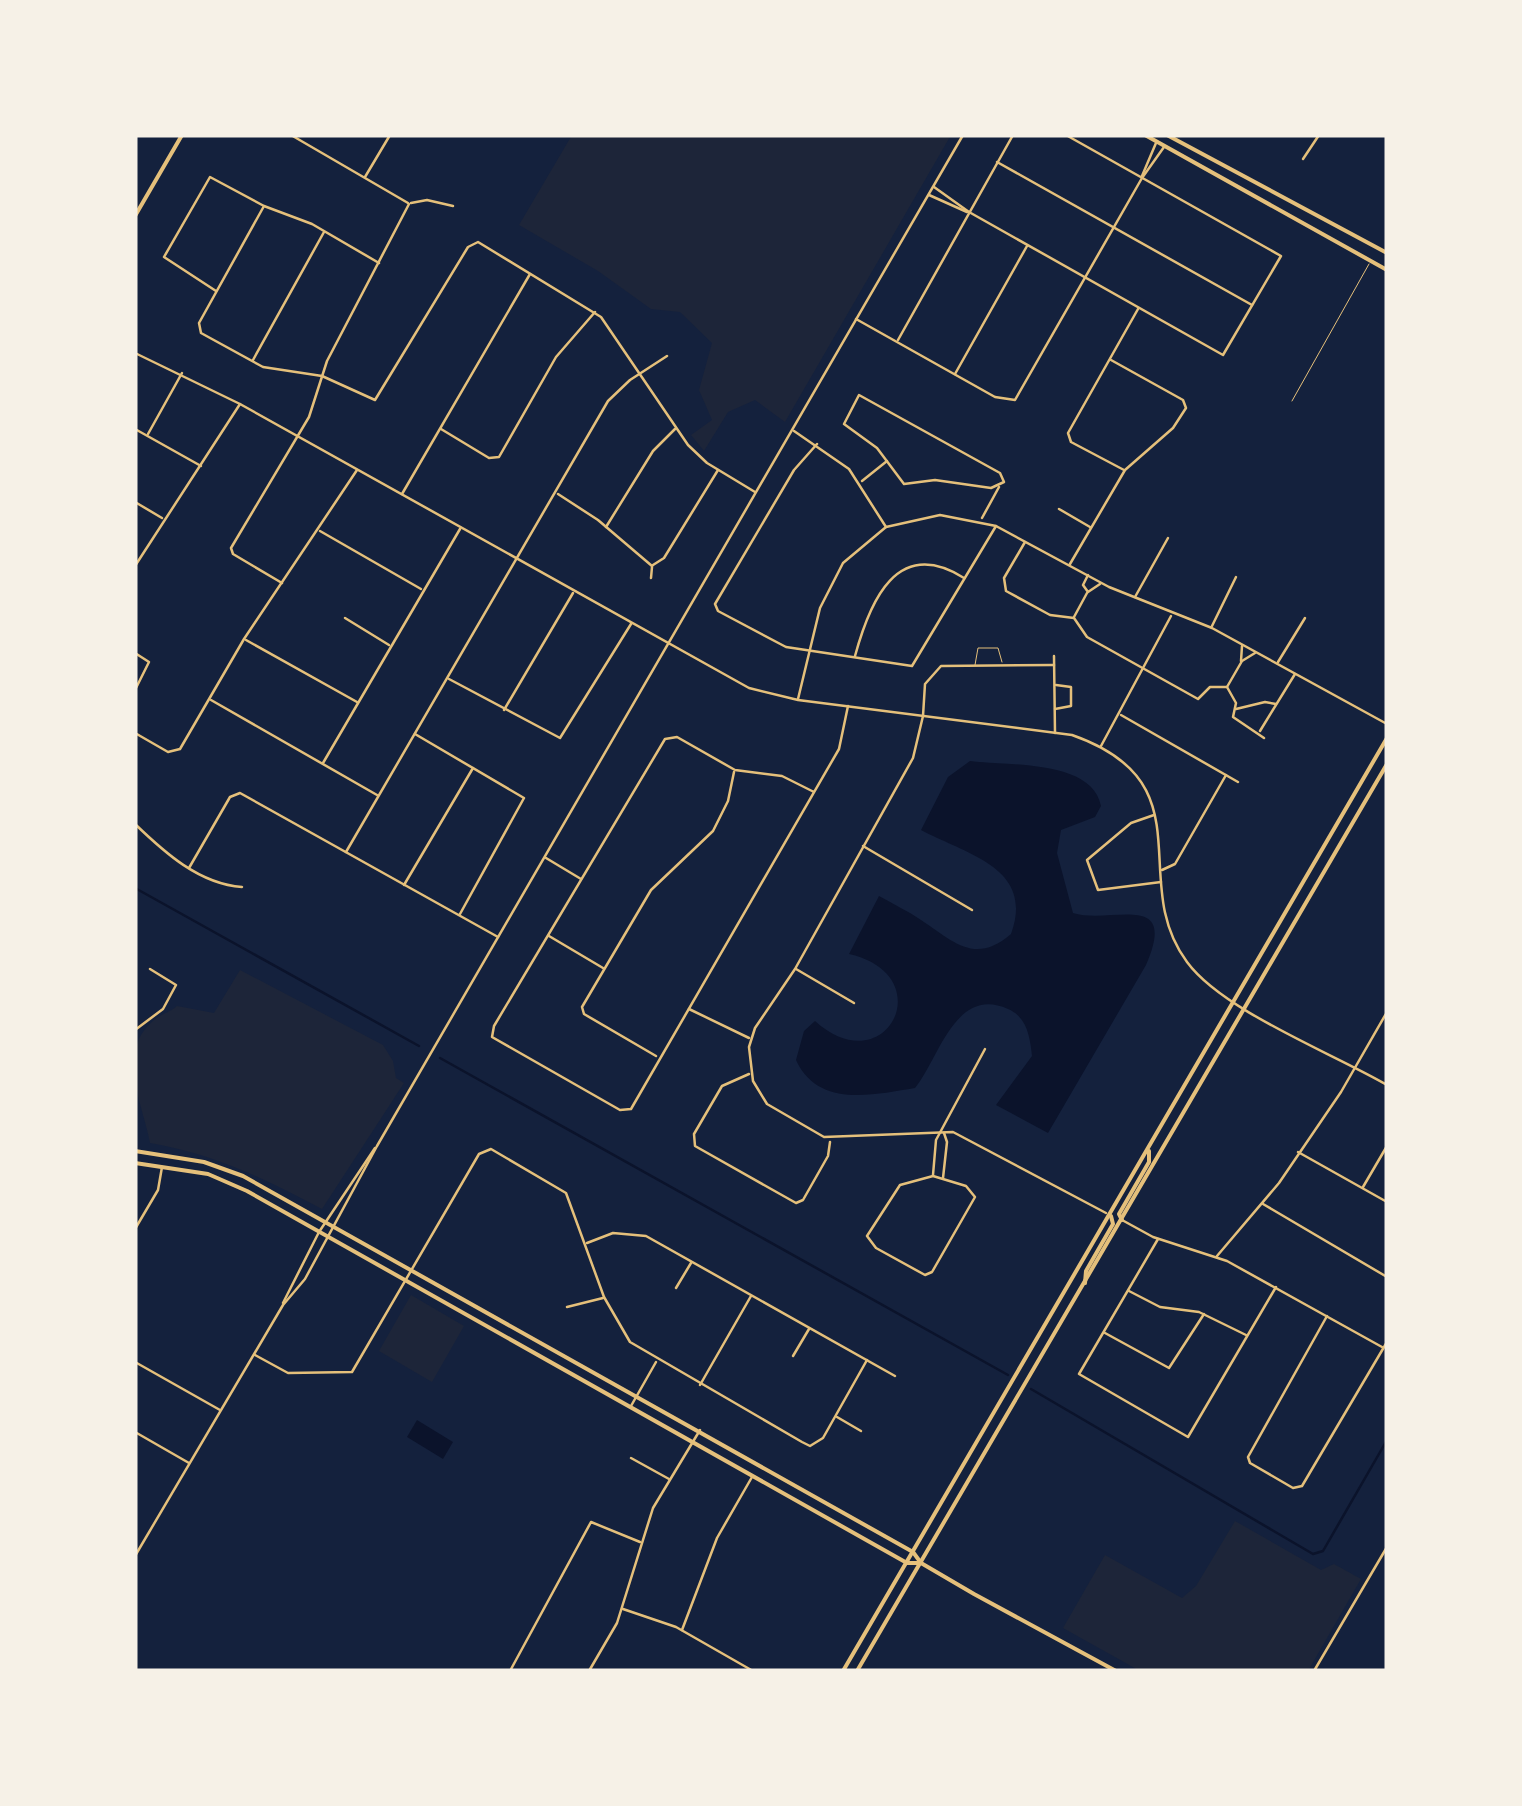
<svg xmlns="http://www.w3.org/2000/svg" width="1522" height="1806" font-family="'Alegreya Sans',sans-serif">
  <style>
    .green { fill: #1d2539 }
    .water { fill: #0b132b }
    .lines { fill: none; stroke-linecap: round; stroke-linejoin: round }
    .stream { stroke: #0b132b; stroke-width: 2.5 }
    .service { stroke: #e5c07b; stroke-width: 1 }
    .minor { stroke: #e5c07b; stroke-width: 2.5 }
    .tertiary { stroke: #e5c07b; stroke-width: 2.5 }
    .secondary { stroke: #e5c07b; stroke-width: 4 }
    .primary { stroke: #e5c07b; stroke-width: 4 }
  </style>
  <rect width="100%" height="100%" fill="#14213d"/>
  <!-- green -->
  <g class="green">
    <path d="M572,135H951L785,422L755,400L728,412L704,451L691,435L712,420L699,390L712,343L680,312L651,309L598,271L519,225Z"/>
    <path d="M240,970L383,1045L393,1061L396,1078L404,1083L322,1209C265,1179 215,1154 150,1143C143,1105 114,1048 157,1018C164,1013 170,1012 177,1006L214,1013Z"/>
    <path d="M411,1295L464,1326L432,1382L379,1351Z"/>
    <path d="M1235,1521L1321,1570L1334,1564L1361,1579L1308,1671H1140L1063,1628L1105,1555L1182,1598L1196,1586Z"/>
  </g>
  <!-- water -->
  <g class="water">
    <path d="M970,761C1007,766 1092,759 1101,806L1095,817L1061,830L1057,853L1073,913C1110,925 1179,889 1146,965L1048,1133L996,1105L1032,1056C1030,1037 1027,1017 1008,1009C955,985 939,1059 915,1088C872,1095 818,1108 796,1060L804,1031L815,1021C886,1085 942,975 849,954L879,896C893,904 908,911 921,920C954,942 975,965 1011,934C1035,868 968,855 921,830L948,777Z"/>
    <path d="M417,1420L453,1442L443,1459L407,1437Z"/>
  </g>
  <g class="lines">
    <!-- stream -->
    <g class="stream">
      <path d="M135,888L419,1046"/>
      <path d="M440,1058L1008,1375"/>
      <path d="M1031,1389L1313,1554L1323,1551L1387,1440"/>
    </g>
    <!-- service -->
    <g class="service">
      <path d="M1292,401L1369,264"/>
      <path d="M975,665L978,648H998L1002,662"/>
    </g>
    <!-- minor -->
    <g class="minor">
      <path d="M291,135L408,203"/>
      <path d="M1303,159L1319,135"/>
      <path d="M997,162L1252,305"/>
      <path d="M1142,176L1156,143"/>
      <path d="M365,177L390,135"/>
      <path d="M934,187L969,212L1223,355L1281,256L1066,135"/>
      <path d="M929,195L967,212"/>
      <path d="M411,203L427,200L453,206"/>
      <path d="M264,206L199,323L201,333L263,367L322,376L375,400L468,247L478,242L601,317L688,445L707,463L755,492"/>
      <path d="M216,291L164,257L210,177L264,206L312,224L379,263"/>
      <path d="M856,319L995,397L1015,400L1142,178L1164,147"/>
      <path d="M898,340L1013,135"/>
      <path d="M253,360L324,232"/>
      <path d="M955,374L1027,246"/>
      <path d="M859,395L1000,473L1004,482L991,488L935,480L904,484L877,448L844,424Z"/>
      <path d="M135,429L201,466"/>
      <path d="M441,429L489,458L499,457L556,357L595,312"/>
      <path d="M794,431L849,469L886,527"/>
      <path d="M148,434L182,373"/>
      <path d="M817,444L794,470L715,604L718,611L786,647L912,666L996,526"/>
      <path d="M1124,470L1071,442L1068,433L1138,309"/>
      <path d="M862,481L887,461"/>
      <path d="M402,494L530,274"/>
      <path d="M558,494L598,520L652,566"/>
      <path d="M135,502L162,518"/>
      <path d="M1059,509L1090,527"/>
      <path d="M982,518L999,487"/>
      <path d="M606,527L653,451L675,429"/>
      <path d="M320,531L421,589"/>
      <path d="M1025,542L1004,578L1006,591L1050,615L1074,618L1087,637L1198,699L1210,687H1227L1236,703L1233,717L1264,738"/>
      <path d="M1070,564L1125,470L1173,428L1186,408L1183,400L1111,360"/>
      <path d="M653,565L664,558L718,470"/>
      <path d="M135,566L240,404"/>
      <path d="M1088,575L1083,585L1088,592L1100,584"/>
      <path d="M651,578L652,567"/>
      <path d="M282,583L233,554L231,548L309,417L327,361L409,204"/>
      <path d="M1135,597L1168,538"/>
      <path d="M1074,617L1087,593"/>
      <path d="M345,618L389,645"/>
      <path d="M1212,626L1236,577"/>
      <path d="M246,640L357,702"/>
      <path d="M135,653L149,662L135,690"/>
      <path d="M855,656C870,601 897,536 964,578"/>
      <path d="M1054,656L1055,733"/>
      <path d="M1241,661L1242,646"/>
      <path d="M1278,662L1305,618"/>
      <path d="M1054,665L941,666L925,684L923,716L913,758L795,969L755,1028L749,1047L753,1081L767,1104L824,1137L953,1132L1106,1213"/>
      <path d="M449,679L560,738L631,624"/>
      <path d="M1227,687L1242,661L1255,653"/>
      <path d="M798,699L820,608L843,563L886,527L940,515L996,526L1109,587L1212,628L1387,724"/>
      <path d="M211,700L377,795"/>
      <path d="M1055,709L1071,706V687L1056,685"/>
      <path d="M1236,709L1265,702L1276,704"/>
      <path d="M504,710L573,593"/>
      <path d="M1121,715L1238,782"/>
      <path d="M1260,731L1295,674"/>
      <path d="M135,733L168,752L180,749L244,639L357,470"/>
      <path d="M415,734L524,798L460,914"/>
      <path d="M1101,746L1171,616"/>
      <path d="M323,763L460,529"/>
      <path d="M814,792L782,776L735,770L677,737L665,739L494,1026L492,1037L620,1110L631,1109L839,749L848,706"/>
      <path d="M1154,815L1131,823L1087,860L1098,890L1161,882"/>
      <path d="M135,824C164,852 199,884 242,887"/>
      <path d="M863,846L972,910"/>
      <path d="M346,852L608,401L630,380L667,356"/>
      <path d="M546,858L581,879"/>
      <path d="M189,868L230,797L240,793L498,937"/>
      <path d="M1162,870L1175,864L1226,775"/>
      <path d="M404,885L473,768"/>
      <path d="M549,936L603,968"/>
      <path d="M796,969L854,1003"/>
      <path d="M689,1009L749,1038"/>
      <path d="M135,1030L163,1009L176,985L150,969"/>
      <path d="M656,1056L584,1014L582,1007L651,890L713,831L728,801L734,772"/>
      <path d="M749,1074L722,1086L694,1134L695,1146L796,1203L803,1200L828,1156L830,1142"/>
      <path d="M1298,1152L1387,1202"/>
      <path d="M933,1175L936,1140L985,1049"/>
      <path d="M933,1176L966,1186L975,1197L932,1272L925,1275L876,1248L867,1236L900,1185Z"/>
      <path d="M943,1178L947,1142L944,1133"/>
      <path d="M1363,1187L1387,1146"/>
      <path d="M1263,1204L1387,1277"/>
      <path d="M1122,1220L1153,1237L1227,1261L1382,1347"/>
      <path d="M135,1229L158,1190L162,1167"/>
      <path d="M1158,1239L1079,1374L1188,1437L1276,1287"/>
      <path d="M587,1243L613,1233L646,1236L895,1376"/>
      <path d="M1217,1256L1279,1183L1341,1092L1387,1012"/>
      <path d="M676,1288L691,1263"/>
      <path d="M1129,1291L1160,1307L1199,1312L1246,1335"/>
      <path d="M567,1307L603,1298"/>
      <path d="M1327,1316L1248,1457L1250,1463L1293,1488L1302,1486L1387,1342"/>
      <path d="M1105,1333L1169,1368L1204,1314"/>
      <path d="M255,1355L288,1373L352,1372L479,1154L491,1149L566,1193L604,1297L630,1342L802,1442L810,1446L823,1438L867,1360"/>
      <path d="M793,1356L809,1329"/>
      <path d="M135,1362L220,1410"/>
      <path d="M700,1385L751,1296"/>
      <path d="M631,1406L656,1362"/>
      <path d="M837,1417L861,1431"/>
      <path d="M135,1432L189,1463"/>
      <path d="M631,1458L669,1479"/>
      <path d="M623,1609L676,1627L753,1671"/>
      <path d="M682,1630L717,1538L752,1477"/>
      <path d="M510,1671L591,1522L640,1542"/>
      <path d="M589,1671L617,1623L653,1508L700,1430"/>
      <path d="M1009,1671H1024"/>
      <path d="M1314,1671L1387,1547"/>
    </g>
    <!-- tertiary -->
    <g class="tertiary">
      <path d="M135,353L240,404L749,688L798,700L1072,735C1209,783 1126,880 1187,962C1223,1011 1332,1053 1387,1085"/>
      <path d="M283,1303L319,1232L375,1148"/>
      <path d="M135,1556L283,1305L305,1279L377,1146L963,135"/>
    </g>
    <!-- secondary -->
    <g class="secondary">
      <path d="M1145,135L1387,270"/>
      <path d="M1167,135L1387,253"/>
      <path d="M135,216L182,135"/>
      <path d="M135,1151L204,1162L243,1176L913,1552L921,1563L974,1594L1116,1671"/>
      <path d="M135,1163L208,1174L247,1191L907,1563H921"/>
    </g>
    <!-- primary -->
    <g class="primary">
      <path d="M1122,1220L1119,1214L1149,1162V1151"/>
      <path d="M1085,1283L1086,1271L1113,1224L1111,1216"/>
      <path d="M843,1671L1387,738"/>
      <path d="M857,1671L1387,764"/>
    </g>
  </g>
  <!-- border -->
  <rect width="1522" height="1806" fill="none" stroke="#f6f1e7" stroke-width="275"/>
</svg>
